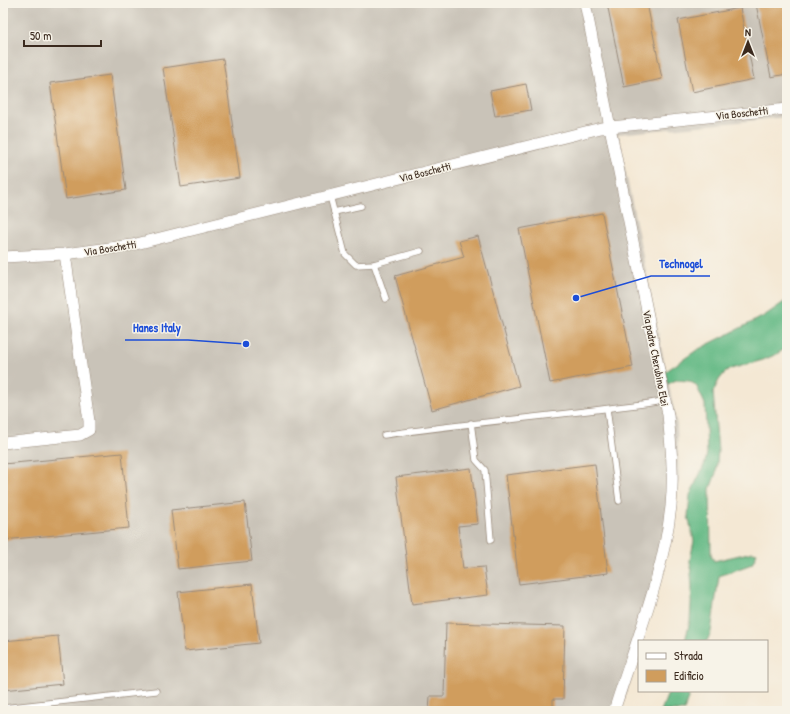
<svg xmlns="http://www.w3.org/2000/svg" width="790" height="714" font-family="'Patrick Hand',sans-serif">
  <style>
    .industrial { fill: #c9c3b8 }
    .forest { fill: #6abc89; stroke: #527354 }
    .building { fill: #d09d5d }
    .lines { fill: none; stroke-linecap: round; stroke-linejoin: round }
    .service-casing { stroke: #988979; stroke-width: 7 }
    .minor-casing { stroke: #988979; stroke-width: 12 }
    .service { stroke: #fff; stroke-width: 5.5 }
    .minor { stroke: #fff; stroke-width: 11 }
    .labels { text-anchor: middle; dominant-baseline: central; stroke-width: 3; stroke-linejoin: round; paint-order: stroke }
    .street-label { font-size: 11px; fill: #3b2a1e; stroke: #f7f3e8 }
    .leader { fill: none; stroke: #1d4ed8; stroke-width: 1.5 }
    .callout-dot { fill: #1d4ed8; stroke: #f7f3e8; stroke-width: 1.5 }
    .callout-label { font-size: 12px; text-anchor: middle; font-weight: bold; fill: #1d4ed8; stroke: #f7f3e8; stroke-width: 3; stroke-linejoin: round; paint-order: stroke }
  </style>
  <rect width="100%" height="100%" fill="#f7f3e8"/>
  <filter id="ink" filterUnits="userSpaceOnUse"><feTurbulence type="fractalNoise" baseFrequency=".025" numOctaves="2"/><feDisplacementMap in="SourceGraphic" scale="8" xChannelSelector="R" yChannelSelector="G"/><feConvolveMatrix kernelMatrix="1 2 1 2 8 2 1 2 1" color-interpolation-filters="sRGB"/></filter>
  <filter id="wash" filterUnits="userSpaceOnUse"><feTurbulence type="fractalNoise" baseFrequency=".012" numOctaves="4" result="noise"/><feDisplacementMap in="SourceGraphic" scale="16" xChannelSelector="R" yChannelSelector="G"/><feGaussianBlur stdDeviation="0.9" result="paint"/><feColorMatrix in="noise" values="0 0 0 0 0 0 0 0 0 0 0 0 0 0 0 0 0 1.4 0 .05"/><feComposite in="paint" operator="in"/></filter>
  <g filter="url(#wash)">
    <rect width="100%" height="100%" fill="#f4e8d4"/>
    <!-- industrial -->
    <path class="industrial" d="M3,3H787V117L618,134L677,425L679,477L662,574L621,711H3Z"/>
    <!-- forest -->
    <g class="forest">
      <path d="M787,300V346L777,354L763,360L727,370L719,380L713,392L718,451L716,473L710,489L711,554L714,561L753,552L757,553L752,564L719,576L711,632L707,641H685L690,621L692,587L690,560L694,541L688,516L690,495L705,463L707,453L705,404L696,385L689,381L676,380L668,384L665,372L697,350L764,316Z"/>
      <path d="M669,691H690L684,711H661Z"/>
    </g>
    <g id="blocks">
      <!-- building -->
      <g class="building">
        <path d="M607,3H647L662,79L624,87Z"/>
        <path d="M762,3H787V74L771,77L756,4Z"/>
        <path d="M740,8L754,79L692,92L678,20Z"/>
        <path d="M223,59L240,178L181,187L163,68Z"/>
        <path d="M110,75L126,190L66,199L50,83Z"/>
        <path d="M526,84L531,110L495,116L490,91Z"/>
        <path d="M602,213L633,367L550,383L519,229Z"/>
        <path d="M478,236L519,386L432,410L395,276L464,257L459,241Z"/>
        <path d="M122,453L129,528L3,540V464Z"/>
        <path d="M595,464L608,573L519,584L506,475Z"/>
        <path d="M471,468L478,524L458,526L463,569L484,567L488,595L412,604L396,477Z"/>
        <path d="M245,502L252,561L178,569L171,510Z"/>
        <path d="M252,584L259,643L185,651L178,592Z"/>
        <path d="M446,623L565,626L563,699H553V711H429L430,696H444Z"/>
        <path d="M58,636L63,684L3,690V641Z"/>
      </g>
    </g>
  </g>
  <g filter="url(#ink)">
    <use href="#blocks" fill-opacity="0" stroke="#988979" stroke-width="1"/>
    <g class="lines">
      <defs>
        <g id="service">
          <path d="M330,196L345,254L356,265L374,264L421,251"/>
          <path d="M334,212L361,206"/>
          <path d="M374,264L386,299"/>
          <path d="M607,409L619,501"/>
          <path d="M471,423L476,460L485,470L491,540"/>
          <path d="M384,435C475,422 566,415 657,402L664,399"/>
          <path d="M42,704L43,711"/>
          <path d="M3,708L156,691"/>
        </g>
        <g id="minor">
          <path d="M585,3L668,415C671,445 674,475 671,506C664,573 634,647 614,711"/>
          <path d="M3,257L65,254L132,245L601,128L787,109"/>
          <path d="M3,443L80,435L89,430V421L65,254"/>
        </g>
      </defs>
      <!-- service casing -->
      <use href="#service" class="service-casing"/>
      <!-- minor casing -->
      <use href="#minor" class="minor-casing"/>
      <!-- service -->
      <use href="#service" class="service"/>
      <!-- minor -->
      <use href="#minor" class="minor"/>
    </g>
  </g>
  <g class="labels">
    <!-- street labels -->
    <g class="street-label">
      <text transform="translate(742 113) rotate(-6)">Via Boschetti</text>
      <text transform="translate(425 172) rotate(-14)">Via Boschetti</text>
      <text transform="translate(110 248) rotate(-9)">Via Boschetti</text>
      <text transform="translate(656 358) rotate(79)">Via padre Cherubino Elzi</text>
    </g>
  </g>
  <!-- callouts -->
  <path class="leader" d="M576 298L651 276H710M246 344L188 340H125"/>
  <g class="callout-dot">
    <circle cx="576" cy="298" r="4"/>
    <circle cx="246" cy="344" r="4"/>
  </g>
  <g class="callout-label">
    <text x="681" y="268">Technogel</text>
    <text x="157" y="332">Hanes Italy</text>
  </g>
  <!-- margin -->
  <rect width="790" height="714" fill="none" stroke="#f7f3e8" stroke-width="16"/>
  <!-- legend -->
  <rect x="638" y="640" width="130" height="52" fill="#f7f3e8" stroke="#aca397"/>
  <rect x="646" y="653" width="20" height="6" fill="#ffffff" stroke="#aca397"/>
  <text x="674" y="660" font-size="12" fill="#3b2a1e">Strada</text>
  <rect x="646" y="670" width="20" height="12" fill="#d09d5d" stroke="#aca397"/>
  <text x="674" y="680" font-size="12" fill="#3b2a1e">Edificio</text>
  <!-- north arrow -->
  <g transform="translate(748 42)" stroke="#f7f3e8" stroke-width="3" paint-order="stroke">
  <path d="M0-3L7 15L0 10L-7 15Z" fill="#3b2a1e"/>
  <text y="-6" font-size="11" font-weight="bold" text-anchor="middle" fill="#3b2a1e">N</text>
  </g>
  <!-- scale -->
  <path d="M24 40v6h77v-6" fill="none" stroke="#3b2a1e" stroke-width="2"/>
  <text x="30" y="40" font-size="12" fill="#3b2a1e" stroke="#f7f3e8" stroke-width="3" paint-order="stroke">50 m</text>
</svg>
